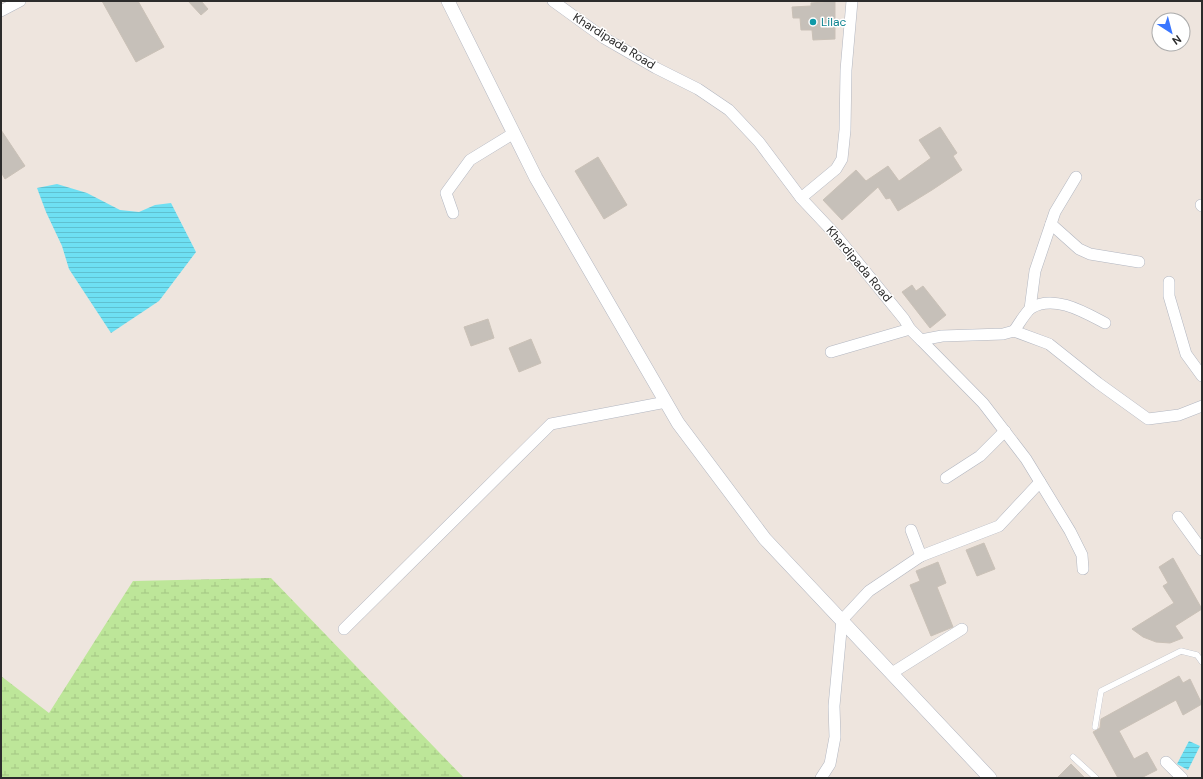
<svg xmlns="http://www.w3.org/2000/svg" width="1203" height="779" font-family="'DM Sans',sans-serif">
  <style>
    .wetland { fill: url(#wetland-marsh) }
    .water { fill: url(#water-rules) }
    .building { fill: #c6c0b9; stroke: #cac1b7 }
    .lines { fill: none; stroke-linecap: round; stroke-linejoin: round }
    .service-casing { stroke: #b2b6c0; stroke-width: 6 }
    .minor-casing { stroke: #b2b6c0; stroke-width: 12 }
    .tertiary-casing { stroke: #b2b6c0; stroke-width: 14 }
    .service { stroke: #fff; stroke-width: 5.5 }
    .minor { stroke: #fff; stroke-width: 11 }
    .tertiary { stroke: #fff; stroke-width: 13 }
    .culture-dot { fill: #0f9aa8; stroke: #fff; stroke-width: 1.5 }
    .labels { text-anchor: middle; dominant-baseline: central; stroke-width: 3; stroke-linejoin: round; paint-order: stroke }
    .culture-label { font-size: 12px; fill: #0d838f; stroke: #fff; text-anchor: start }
    .street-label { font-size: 12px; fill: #2c2c2c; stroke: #fff }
  </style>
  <defs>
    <pattern id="wetland-marsh" width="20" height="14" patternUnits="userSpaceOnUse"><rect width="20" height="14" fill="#bde699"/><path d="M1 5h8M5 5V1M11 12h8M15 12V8" fill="none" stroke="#a3c584"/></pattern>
    <pattern id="water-rules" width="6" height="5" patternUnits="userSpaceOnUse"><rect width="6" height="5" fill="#6ee0f3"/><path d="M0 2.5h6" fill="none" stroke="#5fc0d0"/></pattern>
  </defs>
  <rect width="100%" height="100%" fill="#eee5de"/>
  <!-- wetland -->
  <path class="wetland" d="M271,578L464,778H1V676L49,713L133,581Z"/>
  <!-- water -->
  <g class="water">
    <path d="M57,184L87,193L120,210L139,212L155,205L171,203L196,252L159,301L111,333L69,269L62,246L46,212L37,188Z"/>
    <path d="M1189,741L1200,746L1188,770L1177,764Z"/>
  </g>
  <!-- building -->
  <g class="building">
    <path d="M102,1H138L164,47L136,62Z"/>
    <path d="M188,1H201L208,9L201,15Z"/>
    <path d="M824,1H835V39L813,40L812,30H801L800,18H793L792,7L811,6V3L824,2Z"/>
    <path d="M940,127L957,153L953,156L962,170L932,190L898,211L890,198L886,199L878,187L842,220L823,200L856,170L866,181L888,166L899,181L931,158L919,140Z"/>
    <path d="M1,130L25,166L5,179L1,172Z"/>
    <path d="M598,157L627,205L604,219L575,171Z"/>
    <path d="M912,285L916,291L923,286L946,315L930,328L902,292Z"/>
    <path d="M488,319L494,338L471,346L464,327Z"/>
    <path d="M531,339L541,363L519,372L509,348Z"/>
    <path d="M984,543L995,569L977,576L966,550Z"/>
    <path d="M1173,558L1202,609L1175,626L1183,638L1170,643L1156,642L1143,637L1132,629L1174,603L1163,586L1168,583L1159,567Z"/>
    <path d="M938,562L946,583L937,587L953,627L931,636L910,585L920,581L916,571Z"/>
    <path d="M1179,676L1183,683L1190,679L1202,704L1183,715L1176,700L1119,731L1134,759L1147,752L1157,770L1141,778H1118L1093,732L1100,728L1101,719Z"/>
    <path d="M1071,764L1085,778H1057Z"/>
  </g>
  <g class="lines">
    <defs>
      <g id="service">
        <path d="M1095,727L1101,691L1181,651L1197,655L1202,662"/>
        <path d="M1073,757L1096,778"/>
      </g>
      <g id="minor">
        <path d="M553,1L604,38L656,68L698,89L729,110L759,142L801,198L833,232L904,319L910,329L921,340L942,336L1003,334L1014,331L1049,344L1098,383L1148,419L1179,415L1202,406"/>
        <path d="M1,11L20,1"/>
        <path d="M801,198L836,169L842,159L845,130L846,70L852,1"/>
        <path d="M1201,205L1202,206"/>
        <path d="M453,213L446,193L470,160L514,133"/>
        <path d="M1051,224L1079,249L1090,254L1139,262"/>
        <path d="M1169,282V296L1186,354L1202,376"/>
        <path d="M1030,309L1035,271L1055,212L1076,177"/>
        <path d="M1014,331C1019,324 1025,313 1031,308C1054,294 1084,312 1105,323"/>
        <path d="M921,340L983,403L1026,459L1070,531L1082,555L1083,569"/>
        <path d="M831,352L910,329"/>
        <path d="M946,478L980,456L1005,431"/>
        <path d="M1178,517L1202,550"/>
        <path d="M921,556L999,526L1040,482"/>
        <path d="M359,614L344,629L551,424L666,402"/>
        <path d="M892,673L962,629"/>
        <path d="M1166,762L1182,778"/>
        <path d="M821,778L830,764L835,737L834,706L842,620L869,591L921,556L911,530"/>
      </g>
      <path id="tertiary" d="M448,1L536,178L678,423L765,539L990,778"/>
    </defs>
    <!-- service casing -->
    <use href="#service" class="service-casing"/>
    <!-- minor casing -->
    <use href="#minor" class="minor-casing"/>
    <!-- tertiary casing -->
    <use href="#tertiary" class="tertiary-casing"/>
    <!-- service -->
    <use href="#service" class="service"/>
    <!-- minor -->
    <use href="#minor" class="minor"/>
    <!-- tertiary -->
    <use href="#tertiary" class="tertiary"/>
  </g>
  <!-- markers -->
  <circle class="culture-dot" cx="813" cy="22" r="4"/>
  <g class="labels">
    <!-- culture labels -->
    <g class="culture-label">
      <text x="821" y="22">Lilac</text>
    </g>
    <!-- street labels -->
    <g class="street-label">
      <text transform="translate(614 41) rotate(32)">Khardipada Road</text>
      <text transform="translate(859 264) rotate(50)">Khardipada Road</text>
    </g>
  </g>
  <!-- border -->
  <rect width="1203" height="779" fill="none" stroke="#2c2c2c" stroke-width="4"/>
  <!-- north arrow -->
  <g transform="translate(1171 32) rotate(144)"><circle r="19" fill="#ffffff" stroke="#ababab"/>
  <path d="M0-3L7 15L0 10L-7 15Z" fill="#3a76ff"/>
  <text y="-6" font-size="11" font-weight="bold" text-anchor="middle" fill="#2c2c2c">N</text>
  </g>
</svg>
